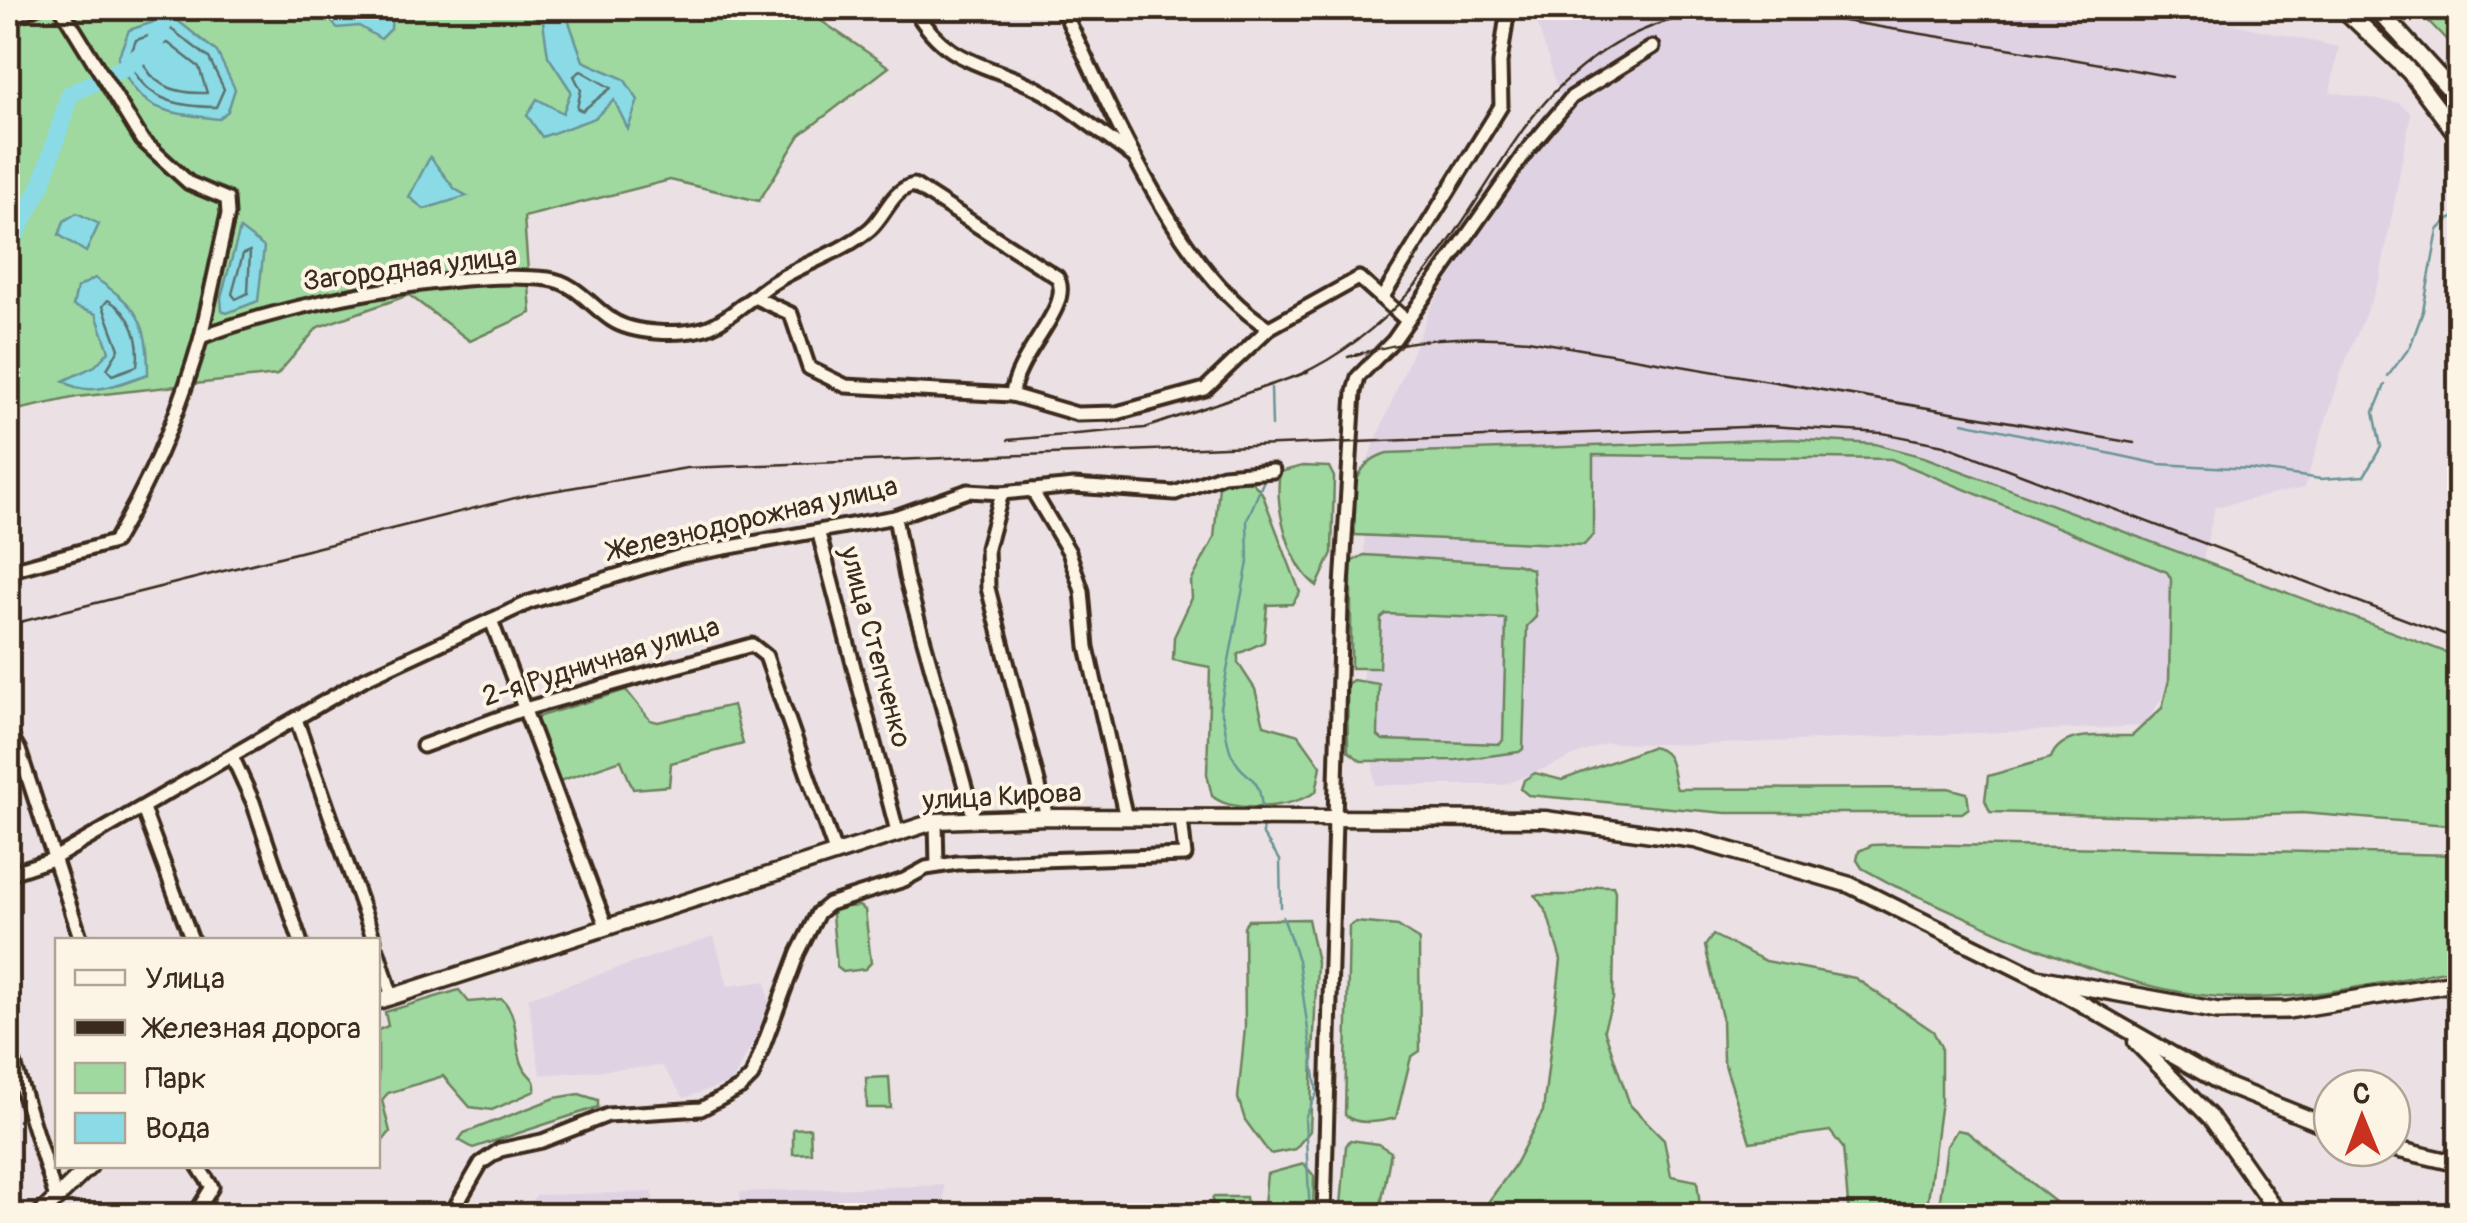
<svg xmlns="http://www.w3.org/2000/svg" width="2467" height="1223" font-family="Pangolin,sans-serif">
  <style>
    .built { fill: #dfd3e3 }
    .green { fill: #9fd99f; stroke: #6d825e; stroke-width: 2.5 }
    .water { fill: #8bdbe6; stroke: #6b9496; stroke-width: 2.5 }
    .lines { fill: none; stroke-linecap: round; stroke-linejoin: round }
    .shore { stroke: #5b716e; stroke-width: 2.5 }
    .stream { stroke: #6b9496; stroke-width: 2.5 }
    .river { stroke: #8bdbe6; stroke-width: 18 }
    .minor-casing { stroke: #3b2a1e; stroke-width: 19 }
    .major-casing { stroke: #3b2a1e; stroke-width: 21 }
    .highway-casing { stroke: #3b2a1e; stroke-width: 22 }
    .minor { stroke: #fcf5e5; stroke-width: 11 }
    .major { stroke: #fcf5e5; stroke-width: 14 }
    .highway { stroke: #fcf5e5; stroke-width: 15 }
    .rail { stroke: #3b2a1e; stroke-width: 2.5 }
    .labels { text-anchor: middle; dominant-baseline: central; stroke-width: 8; stroke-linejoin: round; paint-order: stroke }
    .street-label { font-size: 28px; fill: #3b2a1e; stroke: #fcf5e5 }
  </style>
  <rect width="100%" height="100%" fill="#ebe1e4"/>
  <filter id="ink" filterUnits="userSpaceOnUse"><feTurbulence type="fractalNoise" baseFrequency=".01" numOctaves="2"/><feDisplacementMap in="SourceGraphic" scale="20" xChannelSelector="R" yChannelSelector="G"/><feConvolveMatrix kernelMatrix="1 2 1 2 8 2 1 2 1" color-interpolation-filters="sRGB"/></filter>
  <g filter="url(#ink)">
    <!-- built -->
    <g class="built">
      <path d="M1540,8H2159L2339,47L2330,92L2399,103L2411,113L2380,279L2343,368L2304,488L2215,507L2177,673L2145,726L1700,745L1606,743L1504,785H1375L1363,680L1365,466L1430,309L1562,104L1535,16Z"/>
      <path d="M714,936L728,986L766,981L770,1010L732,1082L684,1098L662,1066L540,1075L528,998Z"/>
      <path d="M944,1185L945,1215H741L740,1192Z"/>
      <path d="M653,1192L654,1215H516L537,1195Z"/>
    </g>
    <!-- green -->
    <g class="green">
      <path d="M56,8H815L817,18L889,67L800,135L759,201L670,180L524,217L531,313L470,341L409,295L318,327L277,375L77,397L8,412V28Z"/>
      <path d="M2416,8H2459V53Z"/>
      <path d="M1791,439L1875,444L1924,457L2459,657V826L2302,813L2186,817L1990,812L1985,800L1988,776L2051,758C2061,729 2105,737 2132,736L2162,708L2169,680L2171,579L2167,572L1891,459L1593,455V535L1584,545L1355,535C1352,500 1349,464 1387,453Z"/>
      <path d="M1302,466L1329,467L1334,477L1332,553L1317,586C1289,566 1274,505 1280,472Z"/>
      <path d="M1229,481L1252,482L1262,493L1300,592L1292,604L1267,605L1264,642L1238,654V663L1255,689L1264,725L1299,735L1321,766L1316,792C1291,807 1235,815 1212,796L1207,774L1210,667L1173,660L1174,637L1192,598L1191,582L1214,538L1219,486Z"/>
      <path d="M1364,555L1516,564L1532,569L1536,617L1527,626L1523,749L1519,752L1457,760L1361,761L1348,751L1347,684L1353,680L1379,684L1378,736L1383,740L1500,744L1503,740L1506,619L1386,614L1381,618L1379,668H1351V562Z"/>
      <path d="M626,690L650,720L658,722L733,705L743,744L671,763L669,786L633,789L621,760L557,782L534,721L540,716Z"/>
      <path d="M1651,747C1676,751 1670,772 1677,789L1948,788L1967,793L1969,808L1962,813H1726L1528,795L1521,789L1524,780L1535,773L1562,780Z"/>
      <path d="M1901,844L2459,855V968C2393,981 2325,996 2256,998C2130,1001 2008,934 1895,886L1862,868L1857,860L1859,851L1872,845Z"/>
      <path d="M1599,886H1613L1615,891L1613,999L1604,1029L1630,1105L1664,1139L1671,1176L1697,1181L1701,1215H1479L1514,1166L1543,1111L1561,960L1547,913L1535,895H1572Z"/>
      <path d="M859,906L865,910L871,963L865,969L843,972L837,967L832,915L836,908Z"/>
      <path d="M1308,919L1317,962L1310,1131L1295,1149L1270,1154L1245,1120L1238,1098L1245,1028L1244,926L1248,920Z"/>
      <path d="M1356,922L1398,926L1419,940L1420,1051L1411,1057L1396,1118C1380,1122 1357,1126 1345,1115L1349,926Z"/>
      <path d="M1713,935L1766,961L1855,978L1933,1031L1941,1047V1101L1926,1215H1849L1843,1148L1830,1131L1750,1142L1723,1059L1722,1018L1705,946Z"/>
      <path d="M459,990L469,1002L502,999C522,1019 512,1048 525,1070C531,1079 536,1078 535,1091L492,1110L470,1107L443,1076L388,1093L382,1100L390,1132L378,1147V1030L388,1026L385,1012Z"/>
      <path d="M889,1077L891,1108H867L866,1078Z"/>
      <path d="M579,1094L598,1100V1107L473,1148L459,1140L464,1133L555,1098Z"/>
      <path d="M810,1128L811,1153L793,1154V1129Z"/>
      <path d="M1957,1130L1967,1132L2059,1205L2097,1215H1938L1947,1146Z"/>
      <path d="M1350,1140L1378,1144L1391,1152L1379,1215H1345L1341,1206L1346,1146Z"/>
      <path d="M1304,1164L1314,1176L1313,1215H1263L1267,1174Z"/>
      <path d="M1213,1197H1246L1248,1215H1211Z"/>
    </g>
    <!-- water -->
    <g class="water">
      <path d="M322,8H392L391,29L381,39L359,26L337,28Z"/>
      <path d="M541,8H564L583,61L624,79L638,100L628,129L614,100L595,118L542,137L527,115L537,99L563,113L571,91L548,56Z"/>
      <path d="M172,16L217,52L235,89L228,111L219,119C166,112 138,113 118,58L129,30Z"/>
      <path d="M430,157L455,189L467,196L424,209L409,197Z"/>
      <path d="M77,213L99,224L86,252L59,235L64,221Z"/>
      <path d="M240,229L264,247L258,301L227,313L222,311L221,297Z"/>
      <path d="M95,278C138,307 148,321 148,374C120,383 90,399 63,381L95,366L109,351L96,314L73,306L77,288Z"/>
    </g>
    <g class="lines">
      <!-- shore -->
      <g class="shore">
        <path d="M171,29L209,58L224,89L216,107C177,107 142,99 129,59L136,40Z"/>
        <path d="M168,43L199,67L207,93C180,94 152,88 142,59L146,50Z"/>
        <path d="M581,71L611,88L582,111L577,108L581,90L574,76Z"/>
        <path d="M250,251L248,293L236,299L232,294L243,254Z"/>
        <path d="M108,300C132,313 141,340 137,366L112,375L107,369L119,349L103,306Z"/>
      </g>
      <!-- stream -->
      <g class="stream">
        <path d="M2437,8L2460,25"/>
        <path d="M2388,376L2410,347L2423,311L2438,230L2448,220L2460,216"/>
        <path d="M1271,388L1272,426"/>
        <path d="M1963,422L2159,464L2251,469L2321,479L2364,476L2381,447L2374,412L2385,385"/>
        <path d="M1262,813C1261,769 1245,784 1231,753C1225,739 1226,722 1220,707L1248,562L1247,520L1264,480"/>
        <path d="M1262,821L1263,835L1280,860L1281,907"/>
        <path d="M1283,917L1298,960L1317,1093L1305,1118L1310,1216"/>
      </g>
      <!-- river -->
      <path class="river" d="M8,249L42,184L70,94L122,69L154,45L170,8"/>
      <defs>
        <g id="minor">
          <path d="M61,8L142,140L189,183L227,199L228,214L201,337"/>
          <path d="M914,8C948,69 992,62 1045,93C1076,112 1104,136 1133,156"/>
          <path d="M1062,8C1108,102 1178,274 1269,328L1359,278L1406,320"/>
          <path d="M8,19L33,8"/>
          <path d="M1384,295L1501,106L1500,63L1508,8"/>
          <path d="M754,297C789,266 837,257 870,229C886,215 892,189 914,185L1057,277C1075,306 1016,353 1012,395"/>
          <path d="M1032,490L1069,552L1082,591L1087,647L1126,818"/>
          <path d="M1002,493L987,548L988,588L1047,817"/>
          <path d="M895,517L906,577L974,819"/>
          <path d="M819,534L897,831"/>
          <path d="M8,571L114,542C153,476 180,411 201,337C284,304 459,269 548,279C575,282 591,306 612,320C633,334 678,335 702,329C720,325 739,307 754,297L791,314L809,368L846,386L1012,395L1077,414L1117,413L1205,389L1269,328"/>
          <path d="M491,620L606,926"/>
          <path d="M296,719L374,940"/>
          <path d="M8,731L19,750L81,940"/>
          <path d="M423,746L521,710L752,645L766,656L835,852"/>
          <path d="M232,756L253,802L300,940"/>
          <path d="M143,809L192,940"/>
          <path d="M936,821L937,866"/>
          <path d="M8,874L53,859L364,679L530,602L681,556L895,517L968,491L1002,493L1074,486L1175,493L1223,475L1273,471"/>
          <path d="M378,952L392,997"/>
          <path d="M8,1044L56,1198"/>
          <path d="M194,1216L212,1187L198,1166"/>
          <path d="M450,1216L481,1163L500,1150L542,1141L608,1115L701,1109L740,1088L752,1076L798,953L818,913L829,904L904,880L926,868L957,863L1185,855L1181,819"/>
          <path d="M1324,1216L1341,603L1354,392L1358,377L1394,340L1525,153L1572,97L1653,47"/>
        </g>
        <g id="major">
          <path d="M378,1001L936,821L1047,817L1545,819L1695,840L1850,885L2037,978L2225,1085L2332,1128"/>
          <path d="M2136,1042L2211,1118L2280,1216"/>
          <path d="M2391,1148L2460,1164"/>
          <path d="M38,1216L90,1166"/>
        </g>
        <g id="highway">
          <path d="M2343,8L2410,72L2460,138"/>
          <path d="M2376,8L2460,100"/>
          <path d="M2037,978L2218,1011L2288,1010L2460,982"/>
        </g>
      </defs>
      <!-- minor casing -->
      <use href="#minor" class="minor-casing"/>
      <!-- major casing -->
      <use href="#major" class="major-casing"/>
      <!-- highway casing -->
      <use href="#highway" class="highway-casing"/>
      <!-- minor -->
      <use href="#minor" class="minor"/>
      <!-- major -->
      <use href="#major" class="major"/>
      <!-- highway -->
      <use href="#highway" class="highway"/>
      <!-- rail -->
      <g class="rail">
        <path d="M1348,357C1410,338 1465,334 1528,340L2134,443"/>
        <path d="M1297,376C1405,326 1449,242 1511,147C1550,87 1605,37 1676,19C1751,0 1834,20 1910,32C1997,46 2085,61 2172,77"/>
        <path d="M1008,440L1145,428L1308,372"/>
        <path d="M8,625L523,496L687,468L1769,426L1882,433L1944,445L2460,640"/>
      </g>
    </g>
  </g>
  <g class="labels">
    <!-- street labels -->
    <g class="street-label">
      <text transform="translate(410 269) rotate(-7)">Загородная улица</text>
      <text transform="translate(753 519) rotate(-13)">Железнодорожная улица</text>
      <text transform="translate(875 647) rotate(75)">улица Степченко</text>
      <text transform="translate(601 662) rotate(-17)">2-я Рудничная улица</text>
      <text transform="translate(1002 797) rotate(-3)">улица Кирова</text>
    </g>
  </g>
  <!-- margin -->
  <rect width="2467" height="1223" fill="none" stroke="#fcf5e5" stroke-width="40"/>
  <rect x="20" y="20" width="2427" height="1183" fill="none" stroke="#3b2a1e" stroke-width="4" filter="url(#ink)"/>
  <!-- legend -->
  <rect x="55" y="938" width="325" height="230" fill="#fcf5e5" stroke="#afa495" stroke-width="2.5"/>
  <rect x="75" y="970" width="50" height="15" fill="#fcf5e5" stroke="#afa495" stroke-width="2.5"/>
  <text x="145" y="988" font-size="30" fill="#3b2a1e">Улица</text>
  <rect x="75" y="1020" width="50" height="15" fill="#3b2a1e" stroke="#afa495" stroke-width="2.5"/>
  <text x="145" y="1038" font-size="30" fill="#3b2a1e">Железная дорога</text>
  <rect x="75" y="1063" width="50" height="30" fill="#9fd99f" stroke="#afa495" stroke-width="2.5"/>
  <text x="145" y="1088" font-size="30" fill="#3b2a1e">Парк</text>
  <rect x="75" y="1113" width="50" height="30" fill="#8bdbe6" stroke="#afa495" stroke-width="2.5"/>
  <text x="145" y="1138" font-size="30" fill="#3b2a1e">Вода</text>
  <!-- north arrow -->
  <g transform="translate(2362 1118) rotate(359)"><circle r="48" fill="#fcf5e5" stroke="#afa495" stroke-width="2.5"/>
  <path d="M0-8L18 38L0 25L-18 38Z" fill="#c8321e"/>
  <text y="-15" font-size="28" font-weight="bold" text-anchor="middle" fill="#3b2a1e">С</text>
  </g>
</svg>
